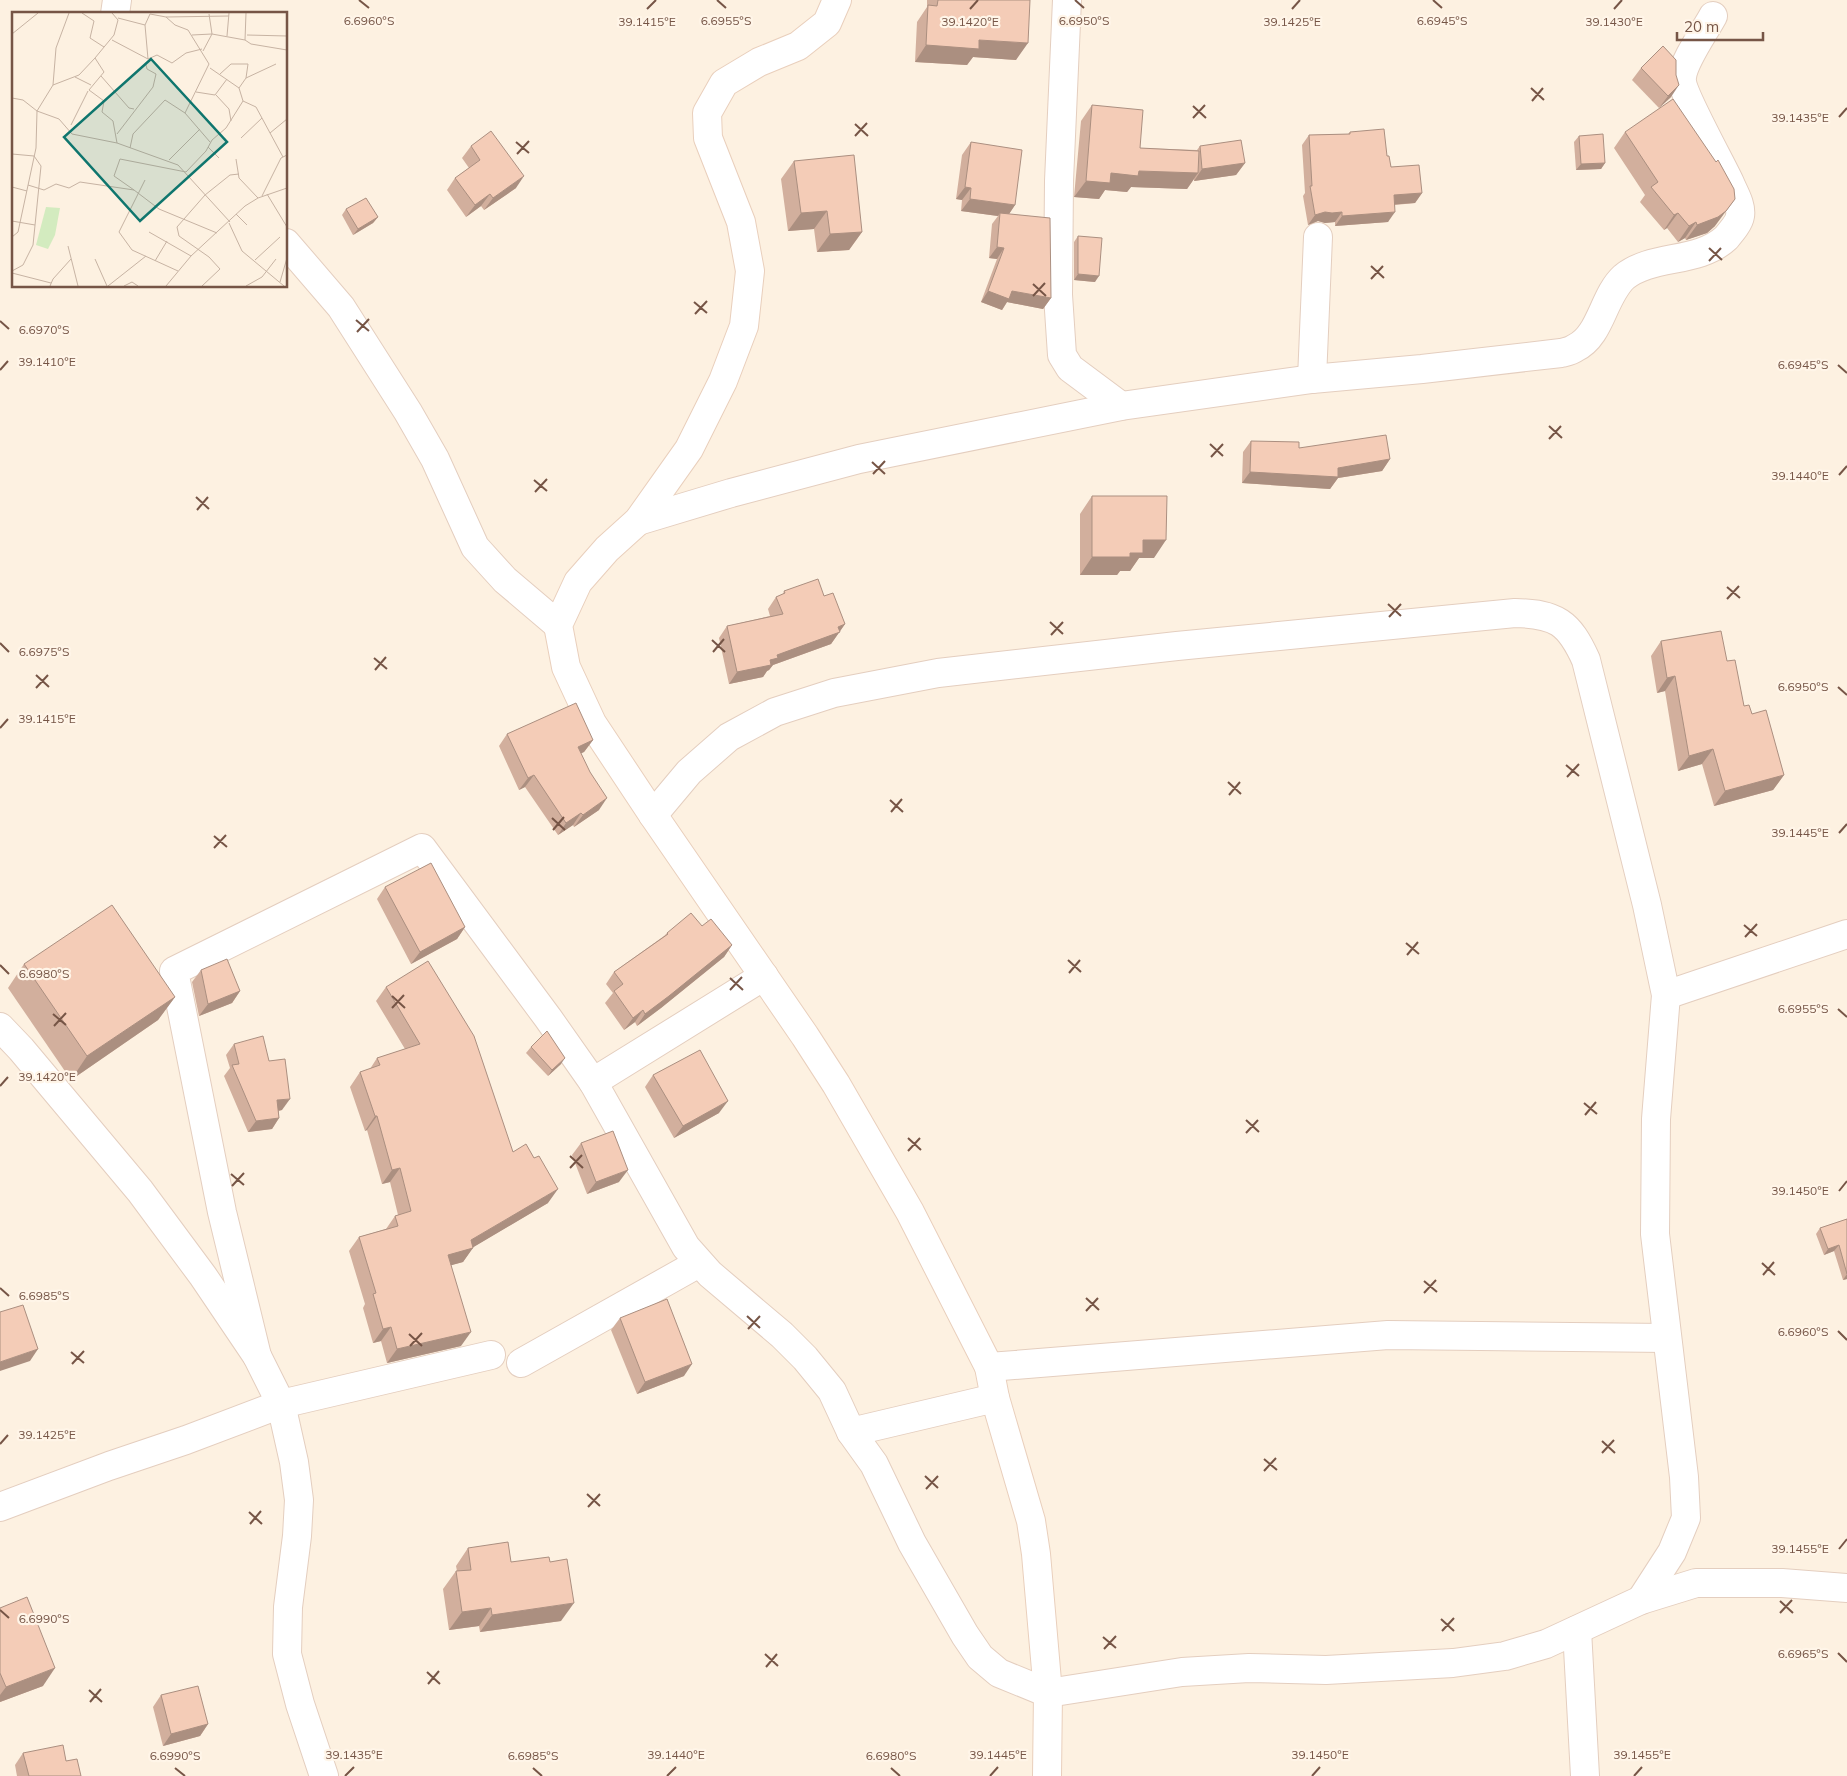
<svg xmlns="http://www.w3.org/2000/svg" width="1847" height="1776" font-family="Mulish,sans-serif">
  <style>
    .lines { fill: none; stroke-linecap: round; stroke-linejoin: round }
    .street-casing { stroke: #e4cebf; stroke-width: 30 }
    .secondary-casing { stroke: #e9cfbc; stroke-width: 30 }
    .street { stroke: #fff; stroke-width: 28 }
    .secondary { stroke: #fff; stroke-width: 28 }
    .wall { fill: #d2af9d }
    .shaded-wall { fill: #ab8f80 }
    .building { fill: #f4ccb7; stroke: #ab8f80 }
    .ticks { fill: none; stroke: #765546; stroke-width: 2 }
    .inset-road { fill: none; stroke: #c7b3a3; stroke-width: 1 }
    .view { fill: #0f766e; fill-opacity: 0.15; stroke: #0f766e; stroke-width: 2.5 }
    .inset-edge { fill: none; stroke: #765546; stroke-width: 2.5 }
    .ticks-label { font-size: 12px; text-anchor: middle; fill: #765546; stroke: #fff5e8; stroke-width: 4.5; stroke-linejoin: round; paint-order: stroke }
  </style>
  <rect width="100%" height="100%" fill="#fdf1e1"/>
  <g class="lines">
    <defs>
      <g id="street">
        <path d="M1067,0L1059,181L1058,295L1062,355L1070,368L1121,406"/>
        <path d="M115,14L117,0"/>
        <path d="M286,243L341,307L408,412L435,459L475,547L505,580L558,625"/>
        <path d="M1312,379L1318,237"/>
        <path d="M638,521L731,493L859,459L1121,406L1312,379L1422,369L1561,353C1565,352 1571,351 1575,348C1601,336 1603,296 1624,277C1652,254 1698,264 1726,238C1731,232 1739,223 1740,216C1742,205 1734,193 1730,183C1722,165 1680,91 1682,77C1684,60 1705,31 1713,16"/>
        <path d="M653,815L689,772L729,737L775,712L834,693L938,673L1177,646L1515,613C1556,614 1569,622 1586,660L1647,905L1666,995L1656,1119L1655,1234L1684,1477L1686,1518L1672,1552L1641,1600"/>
        <path d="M1666,995L1847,934"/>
        <path d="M0,1027L21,1049L140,1191L203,1276L257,1356L281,1404L294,1462L299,1500L297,1536L288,1607L287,1654L300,1704L324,1776"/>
        <path d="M593,1082L764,976"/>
        <path d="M257,1356L222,1212L174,971L422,848L548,1018L593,1082L686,1247L710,1274L782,1335L805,1358L832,1391L851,1432L874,1464L912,1543L965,1635L980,1657L999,1673L1048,1693L1182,1672L1249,1668L1326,1670L1453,1663L1505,1656L1546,1644L1641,1600L1696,1583H1782L1847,1588"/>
        <path d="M521,1363L699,1263"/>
        <path d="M989,1367L1388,1335L1667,1338"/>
        <path d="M851,1432L995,1398"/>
        <path d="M0,1507L109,1466L186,1440L281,1404L491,1355"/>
        <path d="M1577,1630L1585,1776"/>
      </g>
      <path id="secondary" d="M837,0L827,23L798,46L759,62L724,83L707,113L708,138L741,222L750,271L744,326L723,381L689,449L638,521L607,549L578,582L558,625L566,667L592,723L653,815L805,1036L836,1084L910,1212L989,1367L995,1398L1031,1521L1036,1554L1048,1693L1047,1776"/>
    </defs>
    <!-- street casing -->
    <use href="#street" class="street-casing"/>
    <!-- secondary casing -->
    <use href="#secondary" class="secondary-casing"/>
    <!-- street -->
    <use href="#street" class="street"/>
    <!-- secondary -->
    <use href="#secondary" class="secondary"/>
  </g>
  <!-- wall -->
  <g class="wall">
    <path d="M927,0H1030L1016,60L973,57L967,65L915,62L917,22L927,7Z"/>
    <path d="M1641,68L1671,97L1659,108L1632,80Z"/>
    <path d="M1092,105L1140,148L1197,150L1200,146L1245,163L1236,175L1194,181V179L1187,189L1131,187L1127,192L1105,190L1099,199L1074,197L1081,121Z"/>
    <path d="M1350,132L1387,156L1391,167L1422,193L1415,203L1395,205L1388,222L1335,226V222L1325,223L1318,221L1308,225L1303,196L1305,193L1302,145L1309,135L1348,134Z"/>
    <path d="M1625,132L1716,162L1715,226L1707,233L1686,240L1685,238L1678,242L1667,228L1664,230L1640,202L1645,195L1614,148Z"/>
    <path d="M1579,136L1605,163L1601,169L1576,170L1574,142Z"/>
    <path d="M971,142L1015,205L1009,214L1051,298L1043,309L1007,302L1002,310L981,302L997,259L989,258L992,224L998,216L961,211L962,200L956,199L962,155Z"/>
    <path d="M471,146L516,188L484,210L481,206L466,217L447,190L455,178L469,168L462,158Z"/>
    <path d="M794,161L862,232L849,250L817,252L814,229L788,231L781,179Z"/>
    <path d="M346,209L378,217L373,223L353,235L342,215Z"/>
    <path d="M1078,236L1095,282L1074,280V242Z"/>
    <path d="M1251,441L1299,448L1390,459L1382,471L1338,478L1330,489L1242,483L1243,452Z"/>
    <path d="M1092,496L1154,558H1139L1130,571H1120L1117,575H1080V514Z"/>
    <path d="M784,591L824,596L845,624L831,644L773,665L769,670L767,671L763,677L729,684L719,638L727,626L770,616L768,609L776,597L783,594Z"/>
    <path d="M1661,641L1727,661L1744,706L1752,714L1784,775L1773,790L1714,806L1702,764L1678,771L1665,691L1657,693L1651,656Z"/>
    <path d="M507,734L593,740L584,752L581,753L599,810L574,827L573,825L558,835L525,787L519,790L499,746Z"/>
    <path d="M385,887L465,927L457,939L411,964L377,899Z"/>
    <path d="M702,926L732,945L724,957L661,1008L637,1026L635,1022L624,1030L605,1003L613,993L606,984L614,972L664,936L667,933Z"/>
    <path d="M24,964L175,997L158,1020L71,1080L8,988Z"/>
    <path d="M201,970L240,991L232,1003L199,1016L192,982Z"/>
    <path d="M386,987L513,1152L548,1203L473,1247L463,1262L451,1265L461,1346L387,1363L381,1341L373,1343L363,1308L365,1304L349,1251L359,1237L386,1229L395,1216L398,1215L390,1182L382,1184L367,1130L365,1131L350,1087L360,1072L370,1069L377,1058L405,1049L376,1001Z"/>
    <path d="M234,1044L282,1110L279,1111V1118L272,1129L248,1132L224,1076L230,1068L226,1055Z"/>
    <path d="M531,1047L561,1064L548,1076L526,1053Z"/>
    <path d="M653,1075L719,1113L674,1138L645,1087Z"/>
    <path d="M581,1143L619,1182L587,1194L572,1155Z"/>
    <path d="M1847,1219V1279L1843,1280L1834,1251L1824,1255L1816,1234L1820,1228Z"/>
    <path d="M620,1318L684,1376L637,1394L611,1330Z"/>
    <path d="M468,1548L511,1562L561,1621L480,1632L479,1626L449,1630L443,1589L456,1571H457L456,1566Z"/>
    <path d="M0,1608L43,1686L0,1702Z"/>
    <path d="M161,1695L208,1724L200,1736L163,1746L153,1707Z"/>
    <path d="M23,1753L66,1761L81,1776H17L15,1765Z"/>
  </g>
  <!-- shaded-wall -->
  <g class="shaded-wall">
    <path d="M979,40L1028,43L1016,60L973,57L967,65L915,62L926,45Z"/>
    <path d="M1679,85L1671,97L1659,108L1668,96Z"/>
    <path d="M1245,163L1236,175L1194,181L1202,169Z"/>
    <path d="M1605,163L1601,169L1576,170L1581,164Z"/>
    <path d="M1139,171L1198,173L1187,189L1131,187L1127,192L1105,190L1099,199L1074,197L1086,181L1111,173Z"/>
    <path d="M524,176L516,188L484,210L493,198Z"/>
    <path d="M965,187L971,188L962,200L956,199Z"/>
    <path d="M1422,193L1415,203L1387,205L1394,195Z"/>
    <path d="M490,194L481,206L466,217L475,205Z"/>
    <path d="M970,199L1015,205L1007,217L1000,213L998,216L961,211Z"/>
    <path d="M1735,199L1715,226L1707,233L1686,240L1697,225Z"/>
    <path d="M827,211L814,229L788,231L801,213Z"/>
    <path d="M1325,212H1342L1335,222L1325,223L1318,221L1308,225L1315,215Z"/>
    <path d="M1395,212L1388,222L1335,226L1342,216Z"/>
    <path d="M1678,213L1667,228L1664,230L1674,215Z"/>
    <path d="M378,217L373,223L353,235L358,229Z"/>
    <path d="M1696,222L1685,238L1678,242L1689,226Z"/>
    <path d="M862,232L849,250L817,252L830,234Z"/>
    <path d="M997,247L1004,248L997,259L989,258Z"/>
    <path d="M1078,274L1099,276L1095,282L1074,280Z"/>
    <path d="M988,291H1012L1051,298L1043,309L1007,302L1002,310L981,302Z"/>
    <path d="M1390,459L1382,471L1338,478L1330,489L1242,483L1250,472L1338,468Z"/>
    <path d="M1143,540H1166L1154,558H1139L1130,571H1120L1117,575H1080L1092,557L1130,553Z"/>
    <path d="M845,624L831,644L773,665L769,670L767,671L763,677L729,684L737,672L770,660L777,655Z"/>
    <path d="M1675,676L1665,691L1657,693L1667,678Z"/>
    <path d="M593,740L584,752L569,759L578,747Z"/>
    <path d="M1713,749L1702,764L1678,771L1689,756Z"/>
    <path d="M534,775L525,787L519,790L528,778Z"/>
    <path d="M1784,775L1773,790L1714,806L1725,791Z"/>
    <path d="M607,798L599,810L574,827L583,815Z"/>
    <path d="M581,813L573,825L558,835L566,823Z"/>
    <path d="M465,927L457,939L411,964L420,952Z"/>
    <path d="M732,945L724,957L661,1008L637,1026L645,1014Z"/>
    <path d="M240,991L232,1003L199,1016L208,1004Z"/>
    <path d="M175,997L158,1020L71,1080L87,1056Z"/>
    <path d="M643,1010L635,1022L624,1030L633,1018Z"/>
    <path d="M565,1058L561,1064L548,1076L552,1070Z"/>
    <path d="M290,1099L282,1110L270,1112L277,1100Z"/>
    <path d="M728,1101L719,1113L674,1138L683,1126Z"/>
    <path d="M375,1116H377L367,1130L365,1131Z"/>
    <path d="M279,1118L272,1129L248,1132L256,1121Z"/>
    <path d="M400,1168L390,1182L382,1184L392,1170Z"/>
    <path d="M628,1170L619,1182L587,1194L596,1182Z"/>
    <path d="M558,1189L548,1203L472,1248H473L463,1262L438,1269L448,1255L471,1240Z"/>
    <path d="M1839,1245L1834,1251L1824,1255L1828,1249Z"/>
    <path d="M1847,1274V1279L1843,1280Z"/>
    <path d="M391,1327L381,1341L373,1343L383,1329Z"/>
    <path d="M471,1332L461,1346L387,1363L397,1349Z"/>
    <path d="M38,1349L30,1361L0,1371V1362Z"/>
    <path d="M692,1364L684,1376L637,1394L645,1382Z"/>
    <path d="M574,1603L561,1621L480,1632L492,1615Z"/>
    <path d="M491,1608L479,1626L449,1630L462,1612Z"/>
    <path d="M55,1668L43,1686L0,1702V1695L6,1687Z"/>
    <path d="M208,1724L200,1736L163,1746L171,1734Z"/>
  </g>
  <!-- building -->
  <g class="building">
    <path d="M938,0H1030L1028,43L979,40V49L926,45L928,5L937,6Z"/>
    <path d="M1663,46L1676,60V75L1679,85L1668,96L1641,68Z"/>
    <path d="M1673,99L1716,162L1718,160L1734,189L1735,199L1726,211L1718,217L1697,225L1696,222L1689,226L1678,213L1674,215L1651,187L1658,182L1625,132Z"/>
    <path d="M1092,105L1143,110L1140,148L1199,151L1198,173L1139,171L1138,176L1111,173L1110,183L1086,181Z"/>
    <path d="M1384,129L1387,156H1389L1391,167L1419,165L1422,193L1394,195L1395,212L1342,216V212L1332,213L1325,212L1315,215L1310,186H1312L1309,135L1350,134V132Z"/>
    <path d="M491,131L524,176L493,198L490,194L475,205L455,178L480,160L471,146Z"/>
    <path d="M1603,134L1605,163L1581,164L1579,136Z"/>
    <path d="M1241,140L1245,163L1202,169L1200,146Z"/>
    <path d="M971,142L1022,150L1015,205L970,199L971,188L965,187Z"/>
    <path d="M854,155L862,232L830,234L827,211L801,213L794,161Z"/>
    <path d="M366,198L378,217L358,229L346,209Z"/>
    <path d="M1000,213L1050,218L1051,298L1012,291L1009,299L988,291L1004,248L997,247Z"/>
    <path d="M1078,236L1102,238L1099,276L1078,274Z"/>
    <path d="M1386,435L1390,459L1338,468V477L1250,472L1251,441L1299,442V448Z"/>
    <path d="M1092,496H1167L1166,540H1143V553H1130V557H1092Z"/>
    <path d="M818,579L824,596L833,593L845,624L838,627L840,632L777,655L778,658L770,660L771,665L737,672L727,626L783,614L776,597L785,593L784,591Z"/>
    <path d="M1721,631L1727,661L1735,660L1744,706L1749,705L1752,714L1766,710L1784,775L1725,791L1713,749L1689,756L1675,676L1667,678L1661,641Z"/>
    <path d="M576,703L593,740L578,747L590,772L607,798L583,815L581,813L566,823L534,775L528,778L507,734Z"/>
    <path d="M431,863L465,927L420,952L385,887Z"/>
    <path d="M112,905L175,997L87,1056L24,964Z"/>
    <path d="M691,913L702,926L711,919L732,945L669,996L645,1014L643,1010L633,1018L614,991L623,984L614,972L668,934L667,933Z"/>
    <path d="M227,959L240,991L208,1004L201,970Z"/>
    <path d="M428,961L474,1036L513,1152L526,1144L534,1158L539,1156L558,1189L471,1240L473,1248L448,1255L471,1332L397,1349L391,1327L383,1329L373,1294L376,1293L359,1237L398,1226L395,1216L411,1211L400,1168L392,1170L377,1116H375L360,1072L380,1065L377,1058L420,1044L386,987Z"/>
    <path d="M547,1031L565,1058L552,1070L531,1047Z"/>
    <path d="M263,1036L269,1061L285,1059L290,1099L277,1100L279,1118L256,1121L232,1065L239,1064L234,1044Z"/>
    <path d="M700,1050L728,1101L683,1126L653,1075Z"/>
    <path d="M613,1131L628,1170L596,1182L581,1143Z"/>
    <path d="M1847,1219V1274L1839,1245L1828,1249L1820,1228Z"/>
    <path d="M667,1299L692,1364L645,1382L620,1318Z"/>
    <path d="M23,1305L38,1349L0,1362V1312Z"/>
    <path d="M508,1542L511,1562L549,1557L550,1562L567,1559L574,1603L492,1615L491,1608L462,1612L456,1571L471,1570L468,1548Z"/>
    <path d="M27,1597L55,1668L6,1687L0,1673V1608Z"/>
    <path d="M198,1686L208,1724L171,1734L161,1695Z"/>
    <path d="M63,1745L66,1761L77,1759L81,1776H29L23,1753Z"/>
  </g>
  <!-- ticks -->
  <path class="ticks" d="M359,0L369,8M717,0L726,8M1075,0L1084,8M1433,0L1442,8M647,9L656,0M970,9L978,0M1292,9L1300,0M1614,9L1622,0M1531,88L1544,100M1532,101L1543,88M1193,106L1206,118M1839,117L1847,108M1193,118L1205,105M855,124L868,136M855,136L867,123M516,142L529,153M517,154L529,141M1709,248L1722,260M1709,261L1721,248M1371,266L1384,278M1371,279L1383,266M1033,284L1046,296M1033,296L1045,283M694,302L707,313M695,314L707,301M356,320L369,331M0,321L9,329M357,332L369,319M1838,365L1847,373M0,370L8,361M1549,426L1562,438M1549,439L1561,426M1210,444L1223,456M1211,457L1223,444M872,462L885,474M873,474L885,461M1839,475L1847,466M534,480L547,491M535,492L547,479M196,497L209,509M197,510L208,497M1727,587L1740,598M1727,599L1739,586M1388,604L1401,616M1389,617L1401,604M1050,622L1063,634M1051,635L1063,622M712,640L725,652M0,643L9,652M713,652L724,639M374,658L387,669M375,670L386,657M36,675L49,687M1838,687L1847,695M36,688L48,675M0,728L8,719M1566,765L1579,776M1567,777L1579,764M1228,782L1241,794M1229,795L1240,782M890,800L903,812M891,812L902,799M552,818L565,830M553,830L564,817M1839,833L1847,824M214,836L227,847M214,848L226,835M1744,925L1757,936M1745,937L1757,924M1406,943L1419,954M1407,955L1418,942M1068,960L1081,972M0,965L9,974M1069,973L1080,960M730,978L743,990M730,990L742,977M392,996L405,1008M392,1008L404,995M1838,1009L1847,1017M53,1014L66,1025M54,1026L66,1013M0,1086L8,1077M1584,1103L1597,1114M1585,1115L1596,1102M1246,1120L1259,1132M1246,1133L1258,1120M908,1138L921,1150M908,1151L920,1138M570,1156L583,1168M570,1168L582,1155M231,1174L244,1185M232,1186L244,1173M1839,1191L1847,1181M1762,1263L1775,1275M1763,1275L1774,1262M1424,1281L1437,1292M0,1288L9,1296M1424,1293L1436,1280M1086,1298L1099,1310M1086,1311L1098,1298M747,1316L760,1328M748,1329L760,1316M1838,1331L1847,1340M409,1334L422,1346M410,1346L422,1333M71,1352L84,1363M72,1364L84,1351M1602,1441L1615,1453M0,1444L8,1435M1602,1453L1614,1440M1264,1459L1277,1470M1264,1471L1276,1458M925,1476L938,1488M926,1489L938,1476M587,1494L600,1506M588,1507L600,1494M249,1512L262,1524M250,1524L261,1511M1839,1549L1847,1539M1780,1601L1793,1613M0,1610L9,1618M1780,1613L1792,1600M1441,1619L1454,1631M1442,1631L1454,1618M1103,1637L1116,1648M1104,1649L1116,1636M1838,1653L1847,1662M765,1654L778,1666M766,1667L777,1654M427,1672L440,1684M428,1684L439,1671M89,1690L102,1702M90,1702L101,1689M175,1768L185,1776M533,1768L542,1776M891,1768L900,1776M345,1776L354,1767M667,1776L676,1767M990,1776L998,1767M1312,1776L1320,1767M1634,1776L1642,1767"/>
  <!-- overview -->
  <g transform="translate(12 12)">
    <rect width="275" height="275" fill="#fdf1e1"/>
    <path d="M34,195L48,196L43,223L36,237L24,233Z" fill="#d3ebbf"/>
    <path class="inset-road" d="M70,1L82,9L78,26L92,35M100,1L106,8L102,23L83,46L92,60L77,78L92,89L90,100L101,109L105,131L166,153L218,210M154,5L163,13L176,18L197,52L173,101M106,6L133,13L138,2L154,5L217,4M133,13L136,47M0,22L26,1M180,23L200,22L233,28L234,1M235,23L275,24M215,24L217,1M100,28L136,47L145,43L160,51L174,41L190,37M233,28L239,32L275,38M191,39L200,22L197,2M198,56L227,76L231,89M208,62L219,52H236L234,66M89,64L117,96L122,97M63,65L79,73M41,73L67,63L83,46M227,76L234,66L264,52M184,80L203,83L215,67M204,83L217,97L219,109M0,86L11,88L25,99L47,107L60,122L105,131M59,113L76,79M258,121L275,107M105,122L141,75L144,62L135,57L134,53M229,126L250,106M196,135L207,146M118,136L121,122L153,88L173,101L198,130M0,142L22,144M224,147L227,166L246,186M157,148L188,117M133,168L107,220L120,238L166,259M16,173L32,178L44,172L57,176L68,170L122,178L147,197L205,221M0,175L15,179M122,178L102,164L108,147L174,160L194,139L200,128L214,116L231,89L244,95L271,145M255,182L275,215M250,184L269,146L275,143M224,202L235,213M0,209L23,213M217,211L230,239L272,274M137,220L179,244M0,225L6,220L24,136L25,99L41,73L44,36L57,1M56,234L66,274M83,247L95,274M243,248L268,225M143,249L155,229M0,259L11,253L21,233L29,154L22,144M0,261L39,271M268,270L275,246M38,274L41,267L59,247M96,274L134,244M112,274L120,270L126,274M154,274L179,244L233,194L246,186L275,176M190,274L208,257L197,245L167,224L165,215L193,183L218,163L227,162M234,274L250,265L264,247"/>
    <path class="view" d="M139,47L215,130L128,209L52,125Z"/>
    <rect width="275" height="275" class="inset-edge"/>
  </g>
  <g class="ticks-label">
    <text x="1442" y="25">6.6945°S</text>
    <text x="369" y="25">6.6960°S</text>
    <text x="726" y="25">6.6955°S</text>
    <text x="1084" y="25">6.6950°S</text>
    <text x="647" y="26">39.1415°E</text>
    <text x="970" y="26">39.1420°E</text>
    <text x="1292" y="26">39.1425°E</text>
    <text x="1614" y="26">39.1430°E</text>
    <text x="1800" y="122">39.1435°E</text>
    <text x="44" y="334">6.6970°S</text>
    <text x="47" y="366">39.1410°E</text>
    <text x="1803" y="369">6.6945°S</text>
    <text x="1800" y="480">39.1440°E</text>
    <text x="44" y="656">6.6975°S</text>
    <text x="1803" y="691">6.6950°S</text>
    <text x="47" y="723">39.1415°E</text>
    <text x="1800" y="837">39.1445°E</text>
    <text x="44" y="978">6.6980°S</text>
    <text x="1803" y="1013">6.6955°S</text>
    <text x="47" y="1081">39.1420°E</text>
    <text x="1800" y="1195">39.1450°E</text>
    <text x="44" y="1300">6.6985°S</text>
    <text x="1803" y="1336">6.6960°S</text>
    <text x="47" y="1439">39.1425°E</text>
    <text x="1800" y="1553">39.1455°E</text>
    <text x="44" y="1623">6.6990°S</text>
    <text x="1803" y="1658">6.6965°S</text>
    <text x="354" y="1759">39.1435°E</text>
    <text x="676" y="1759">39.1440°E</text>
    <text x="998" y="1759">39.1445°E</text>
    <text x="1320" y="1759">39.1450°E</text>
    <text x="1642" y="1759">39.1455°E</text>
    <text x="175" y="1760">6.6990°S</text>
    <text x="533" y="1760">6.6985°S</text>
    <text x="891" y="1760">6.6980°S</text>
  </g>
  <!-- scale -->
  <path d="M1677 32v8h86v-8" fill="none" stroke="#765546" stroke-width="2.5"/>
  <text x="1684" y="32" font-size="15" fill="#765546" stroke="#fff5e8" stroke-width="4" paint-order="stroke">20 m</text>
</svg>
